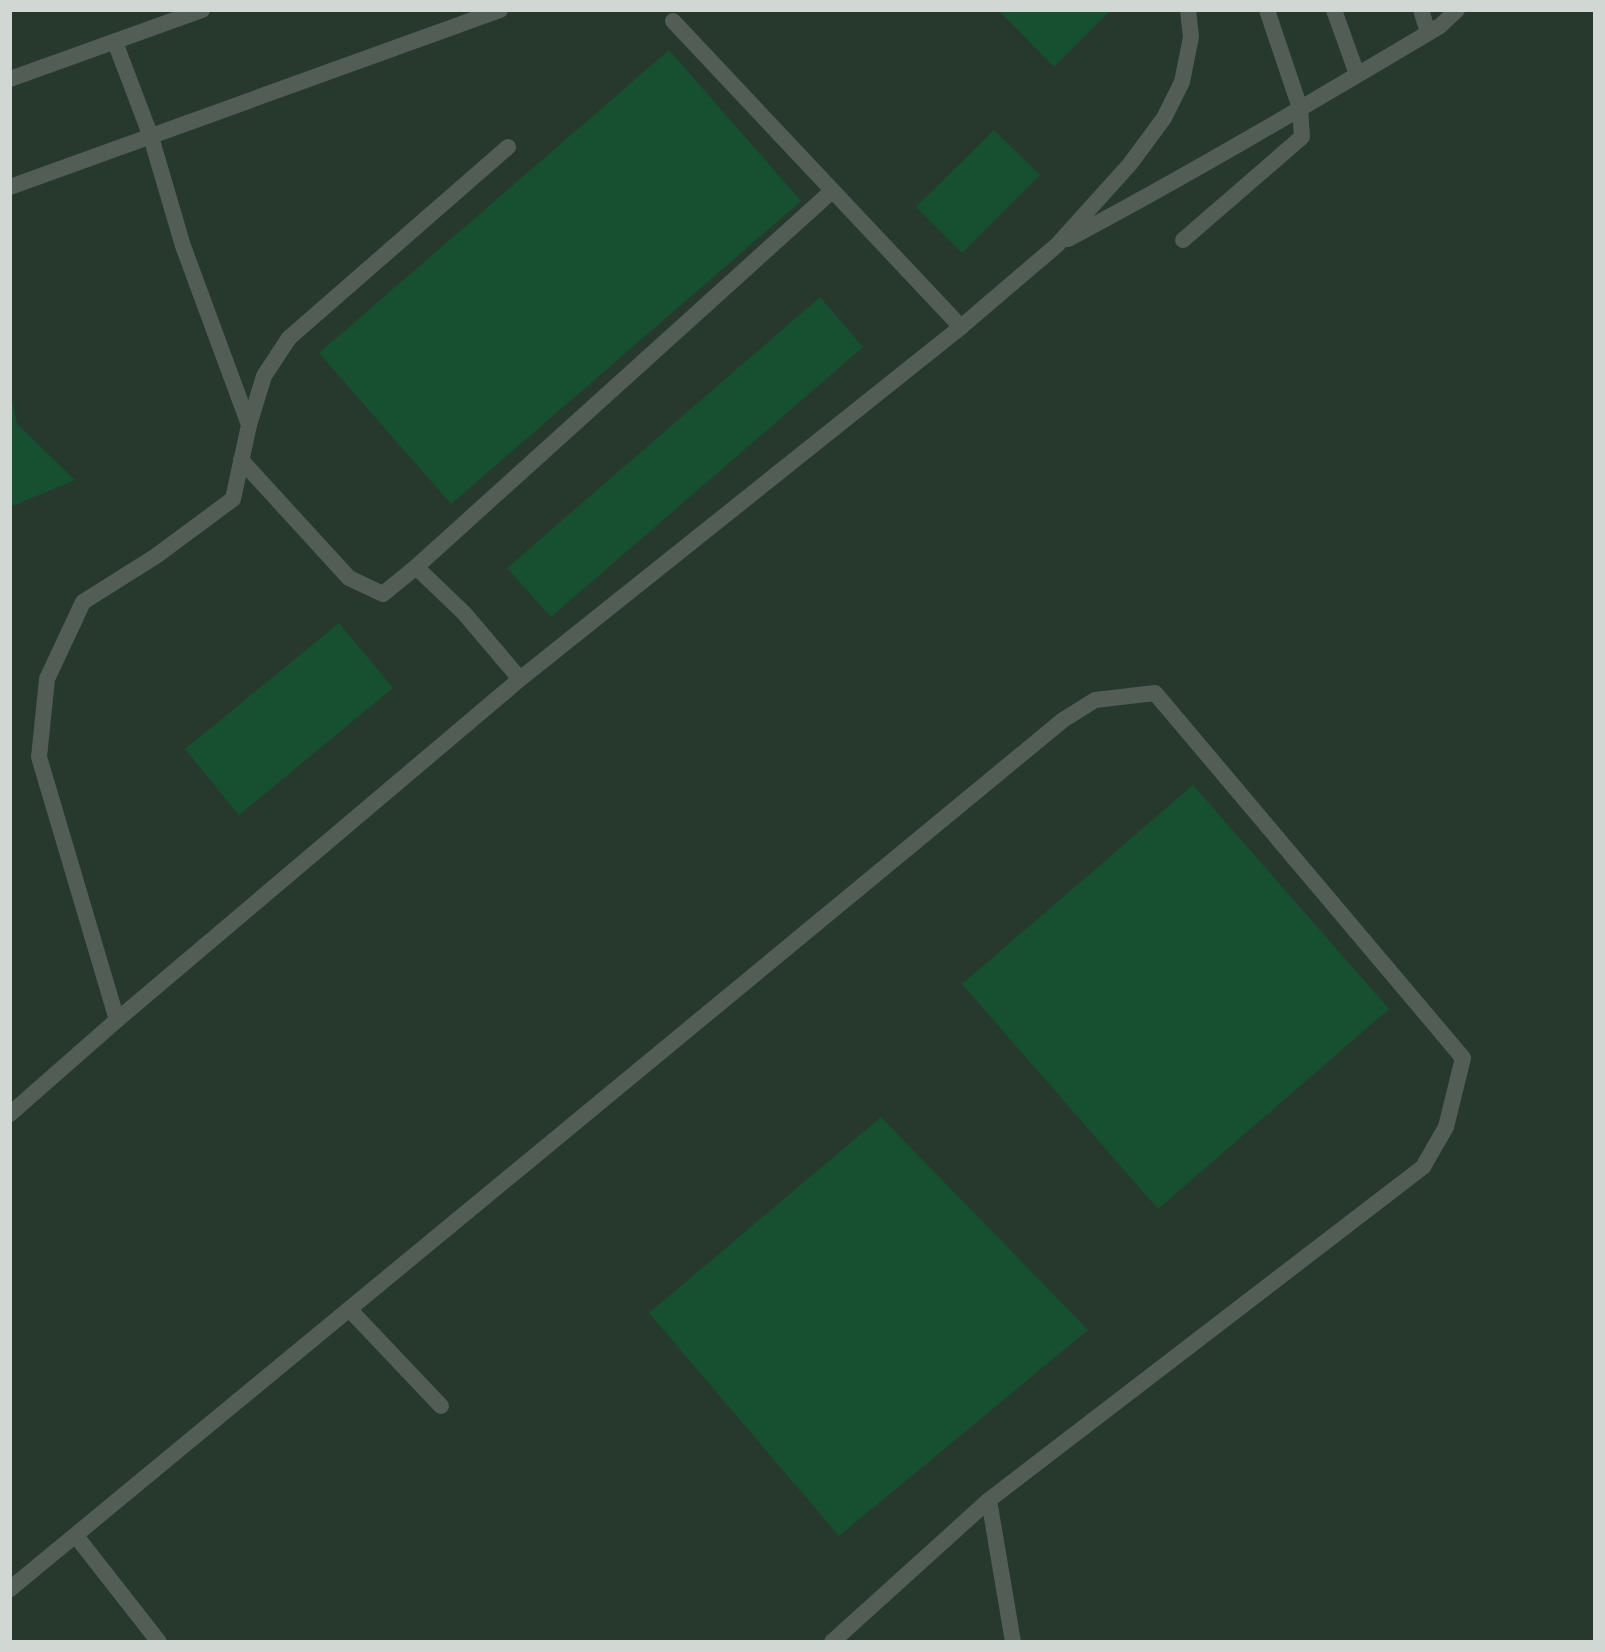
<svg xmlns="http://www.w3.org/2000/svg" width="1605" height="1652" font-family="'PT Sans',sans-serif">
  <style>
    .built { fill: #27382d }
    .building { fill: #175031 }
    .lines { fill: none; stroke-linecap: round; stroke-linejoin: round }
    .service { stroke: #525d55; stroke-width: 16 }
  </style>
  <rect width="100%" height="100%" fill="#252f28"/>
  <!-- built -->
  <path class="built" d="M11,11H1594V1641L11,1642Z"/>
  <!-- building -->
  <g class="building">
    <path d="M998,10H1111L1054,67Z"/>
    <path d="M669,50L801,201L451,504L319,353Z"/>
    <path d="M994,130L1040,175L962,253L916,207Z"/>
    <path d="M820,297L863,347L551,617L507,568Z"/>
    <path d="M10,389L17,424L75,480L10,507Z"/>
    <path d="M339,623L393,688L239,815L185,749Z"/>
    <path d="M1193,785L1389,1009L1158,1209L962,984Z"/>
    <path d="M881,1117L1088,1330L839,1536L649,1313Z"/>
  </g>
  <g class="lines">
    <!-- service -->
    <g class="service">
      <path d="M1334,10L1357,74"/>
      <path d="M1421,10L1428,32"/>
      <path d="M673,21L961,327"/>
      <path d="M115,42L151,137L183,246L249,425L233,499L156,556L83,602L47,679L39,757L117,1020"/>
      <path d="M10,79L202,10"/>
      <path d="M10,187L500,10"/>
      <path d="M1068,239C1194,172 1317,99 1440,26L1457,10"/>
      <path d="M1183,240L1302,137L1300,108L1267,10"/>
      <path d="M249,425L264,376L289,338L508,147"/>
      <path d="M241,460L349,578L383,594L416,567L464,613L520,679"/>
      <path d="M416,567L832,191"/>
      <path d="M10,1114L117,1020L520,679L961,327L1057,245L1130,164L1164,118L1182,82L1191,37L1188,10"/>
      <path d="M350,1310L441,1406"/>
      <path d="M76,1536L159,1642"/>
      <path d="M10,1589L1063,720L1095,700L1155,693L1463,1058L1446,1127L1423,1167L989,1500L1013,1642"/>
      <path d="M832,1642L989,1500"/>
    </g>
  </g>
  <!-- border -->
  <rect width="1605" height="1652" fill="none" stroke="#d1d7d2" stroke-width="24"/>
</svg>
